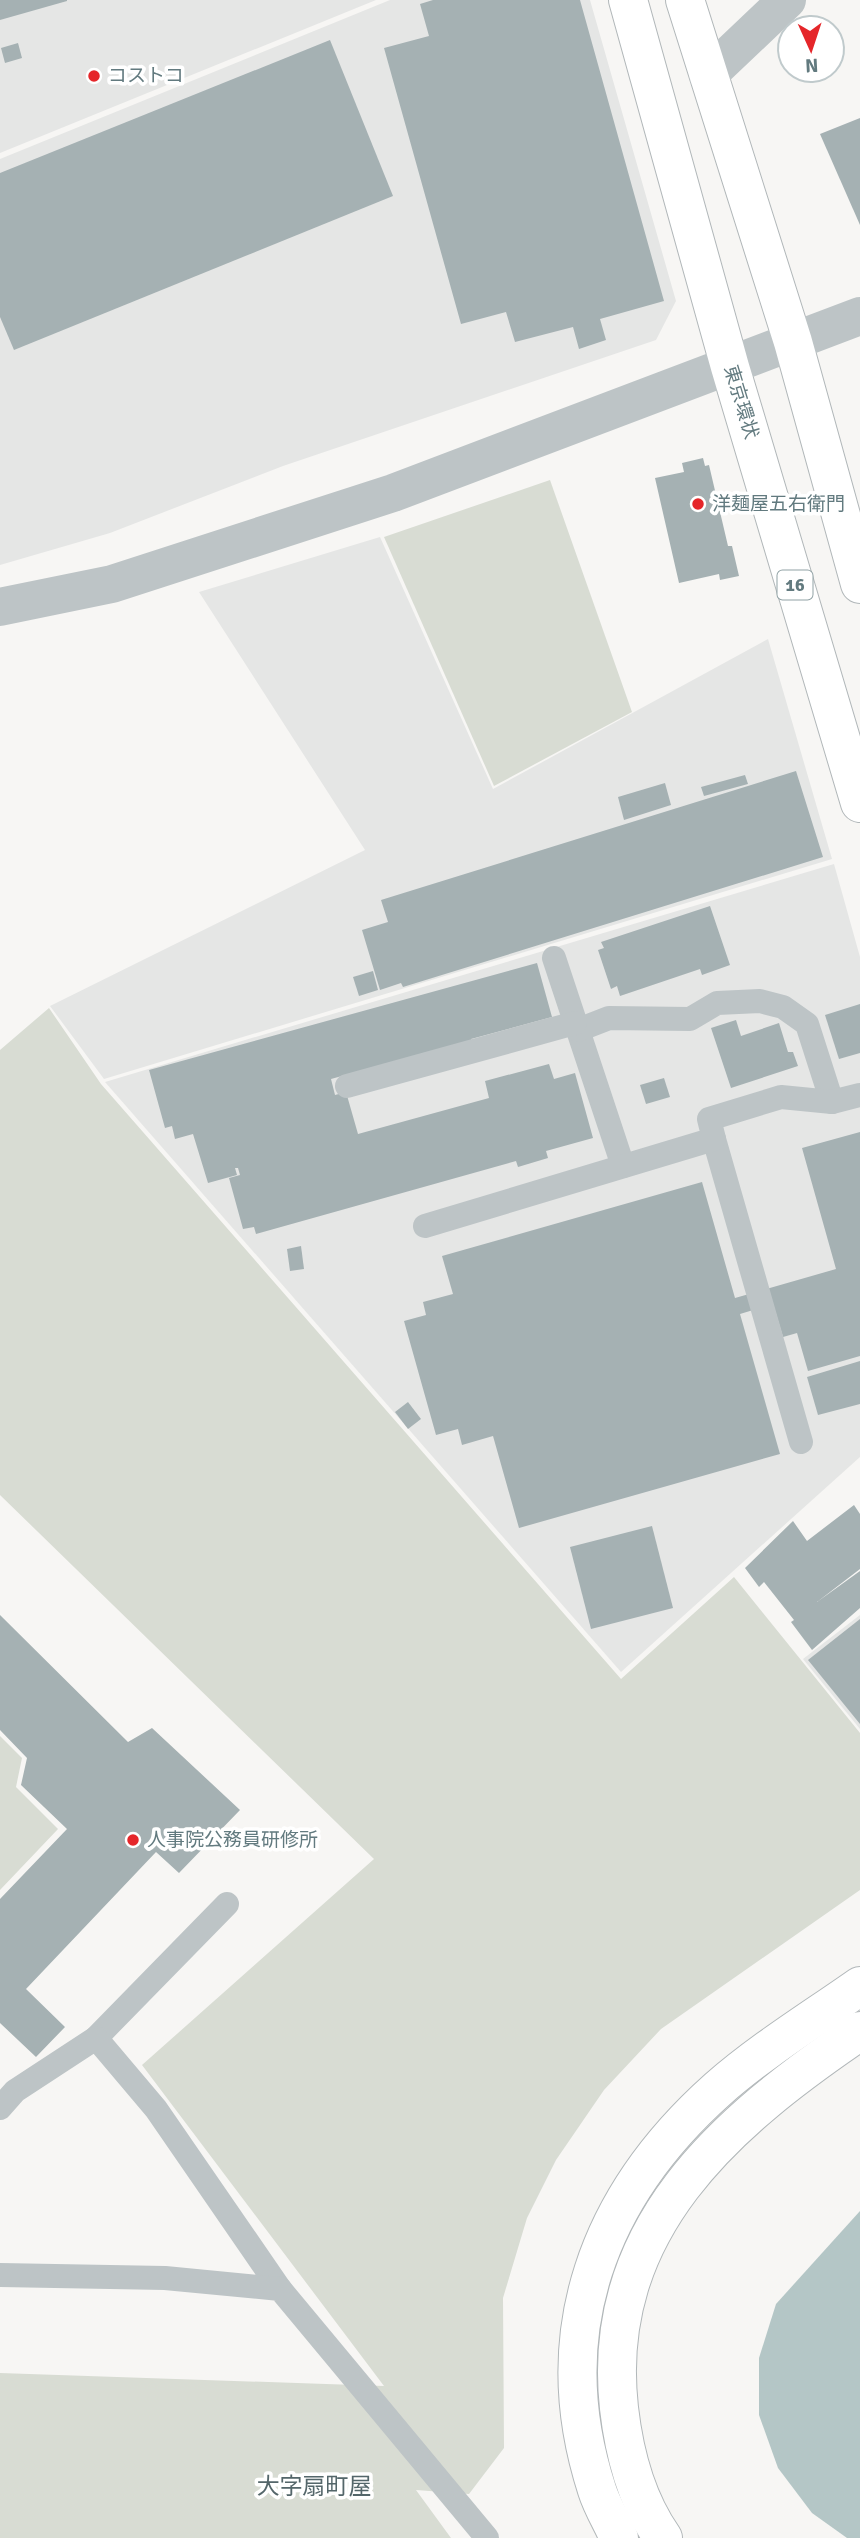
<svg xmlns="http://www.w3.org/2000/svg" width="860" height="2538" font-family="Signika,'Noto Sans JP',sans-serif">
  <style>
    .built { fill: #e5e6e5 }
    .green { fill: #d8dcd3 }
    .water { fill: #b4c6c6 }
    .building { fill: #a5b1b3 }
    .lines { fill: none; stroke-linecap: round; stroke-linejoin: round }
    .trunk-casing { stroke: #b1b7b9; stroke-width: 40 }
    .motorway-casing { stroke: #b1b7b9; stroke-width: 40 }
    .service { stroke: #bdc4c6; stroke-width: 24 }
    .minor { stroke: #bdc4c6; stroke-width: 38 }
    .tertiary { stroke: #bdc4c6; stroke-width: 38 }
    .trunk { stroke: #fff; stroke-width: 38 }
    .motorway { stroke: #fff; stroke-width: 38 }
    .poi-dot { fill: #e5262a; stroke: #fff; stroke-width: 2.5 }
    .labels { text-anchor: middle; dominant-baseline: central; stroke-width: 7; stroke-linejoin: round; paint-order: stroke }
    .shield { fill: #fff; stroke: #91a2a5; stroke-width: 2 }
    .shield-label { font-size: 18px; font-weight: bold; fill: #627a7f }
    .poi-label { font-size: 19px; fill: #627a7f; stroke: #fff; text-anchor: start }
    .street-label { font-size: 19px; fill: #627a7f; stroke: #fff }
    .quarter-label { font-size: 23px; fill: #54666a; stroke: #fff }
  </style>
  <rect width="100%" height="100%" fill="#f7f6f4"/>
  <!-- built -->
  <g class="built">
    <path d="M0,0H376L0,153Z"/>
    <path d="M390,0H590L676,301L656,340L283,466L110,533L0,565V159Z"/>
    <path d="M380,537L493,789L768,639L832,859L104,1079L50,1006L365,850L199,592Z"/>
    <path d="M834,864L860,957V1457L621,1672L105,1082Z"/>
    <path d="M860,1615V1729L803,1659Z"/>
  </g>
  <!-- green -->
  <g class="green">
    <path d="M550,480L632,712L494,786L384,537Z"/>
    <path d="M49,1008L101,1084L621,1679L734,1577L860,1733V1890L661,2029L604,2090L556,2160L527,2218L503,2298L504,2448L469,2494L416,2490L451,2538H0V2373L384,2386L142,2065L374,1859L0,1495V1050Z"/>
    <path d="M0,1736L22,1758L16,1787L58,1829L0,1890Z"/>
  </g>
  <!-- water -->
  <path class="water" d="M860,2211V2538H847L812,2513L778,2468L759,2415V2358L776,2304Z"/>
  <!-- building -->
  <g class="building">
    <path d="M0,0H67V1L0,20Z"/>
    <path d="M433,0H580L664,301L600,319L606,340L579,349L573,327L515,342L506,312L461,324L384,48L429,36L420,4Z"/>
    <path d="M330,40L393,196L14,350L0,317V173Z"/>
    <path d="M18,43L22,58L5,63L1,48Z"/>
    <path d="M860,118V225L820,134Z"/>
    <path d="M703,458L705,466L709,465L728,546H732L739,576L720,580L719,574L679,583L655,478L684,472L682,463Z"/>
    <path d="M796,771L823,857L403,987L401,983L380,990L362,930L388,922L381,900Z"/>
    <path d="M745,775L748,784L704,796L701,787Z"/>
    <path d="M665,783L671,805L624,820L618,797Z"/>
    <path d="M710,906L730,965L702,975L700,969L620,996L617,986L611,989L598,950L604,948L601,942Z"/>
    <path d="M537,963L552,1017L471,1039L473,1044L444,1048L331,1079L335,1095L346,1092L358,1134L489,1098L485,1081L549,1064L554,1079L575,1073L593,1138L546,1151L548,1158L518,1167L516,1161L256,1234L254,1227L243,1229L229,1178L240,1175L238,1168H235L237,1175L208,1183L193,1134L175,1139L172,1126L165,1128L149,1070Z"/>
    <path d="M373,971L378,990L359,996L353,977Z"/>
    <path d="M860,1004V1053L839,1059L825,1015Z"/>
    <path d="M736,1020L741,1036L779,1023L788,1052H793L798,1066L731,1088L711,1028Z"/>
    <path d="M664,1078L670,1097L646,1104L640,1085Z"/>
    <path d="M860,1132V1356L808,1371L797,1333L783,1337L773,1304L740,1314L780,1454L519,1528L493,1436L462,1445L458,1429L436,1435L404,1321L426,1315L423,1302L453,1294L442,1256L702,1182L735,1298L836,1269L802,1148Z"/>
    <path d="M301,1246L304,1269L290,1271L287,1249Z"/>
    <path d="M860,1361V1404L818,1415L807,1377Z"/>
    <path d="M408,1402L421,1419L408,1429L395,1412Z"/>
    <path d="M854,1505L860,1514V1569L817,1602L860,1571V1608L812,1650L791,1622L794,1620L764,1582L759,1587L745,1568L793,1521L807,1541Z"/>
    <path d="M652,1526L673,1608L591,1629L570,1547Z"/>
    <path d="M0,1615L128,1742L152,1728L240,1810L179,1873L156,1852L26,1989L65,2027L36,2057L0,2023V1899L67,1829L21,1785L27,1758L0,1730Z"/>
    <path d="M860,1619V1724L808,1660Z"/>
  </g>
  <g class="lines">
    <defs>
      <g id="trunk">
        <path d="M628,0L730,367L860,803"/>
        <path d="M685,0L793,342L860,584"/>
      </g>
      <g id="motorway">
        <path d="M619,2538C612,2522 602,2506 597,2490C546,2333 598,2196 718,2089C761,2051 813,2019 860,1986"/>
        <path d="M663,2538C637,2501 624,2452 619,2408C599,2229 726,2122 860,2031"/>
      </g>
    </defs>
    <!-- trunk casing -->
    <use href="#trunk" class="trunk-casing"/>
    <!-- motorway casing -->
    <use href="#motorway" class="motorway-casing"/>
    <!-- service -->
    <g class="service">
      <path d="M554,958L623,1166"/>
      <path d="M578,1030L609,1018L690,1019L717,1003L760,1001L783,1007L807,1024L832,1102"/>
      <path d="M347,1086L575,1023"/>
      <path d="M714,1139L801,1442"/>
      <path d="M425,1226L714,1139L709,1119L781,1097L832,1102L860,1095"/>
      <path d="M96,2038L227,1904"/>
      <path d="M0,2108L15,2091L96,2038L156,2109L280,2289"/>
      <path d="M0,2275L165,2278L280,2289L487,2538"/>
    </g>
    <!-- minor -->
    <path class="minor" d="M708,75L787,0"/>
    <!-- tertiary -->
    <path class="tertiary" d="M0,607L112,584L393,493L860,316"/>
    <!-- trunk -->
    <use href="#trunk" class="trunk"/>
    <!-- motorway -->
    <use href="#motorway" class="motorway"/>
  </g>
  <!-- markers -->
  <g class="poi-dot">
    <circle cx="94" cy="76" r="7"/>
    <circle cx="698" cy="504" r="7"/>
    <circle cx="133" cy="1840" r="7"/>
  </g>
  <g class="labels">
    <!-- shield labels -->
    <rect class="shield" x="777.5" y="570.5" width="35" height="29" rx="5"/>
    <g class="shield-label">
      <text x="795" y="585">16</text>
    </g>
    <!-- poi labels -->
    <g class="poi-label">
      <text x="108" y="76">コストコ</text>
      <text x="712" y="504">洋麺屋五右衛門</text>
      <text x="147" y="1840">人事院公務員研修所</text>
    </g>
    <!-- street labels -->
    <g class="street-label">
      <text transform="translate(741 402) rotate(73)">東京環状</text>
    </g>
    <!-- quarter labels -->
    <g class="quarter-label">
      <text x="314" y="2486">大字扇町屋</text>
    </g>
  </g>
  <!-- north arrow -->
  <g transform="translate(811 49) rotate(177)"><circle r="33" fill="#ffffff" stroke="#c0cacc" stroke-width="2"/>
  <path d="M0-5L12 26L0 18L-12 26Z" fill="#e5262a"/>
  <text y="-10" font-size="19" font-weight="bold" text-anchor="middle" fill="#627a7f">N</text>
  </g>
</svg>
